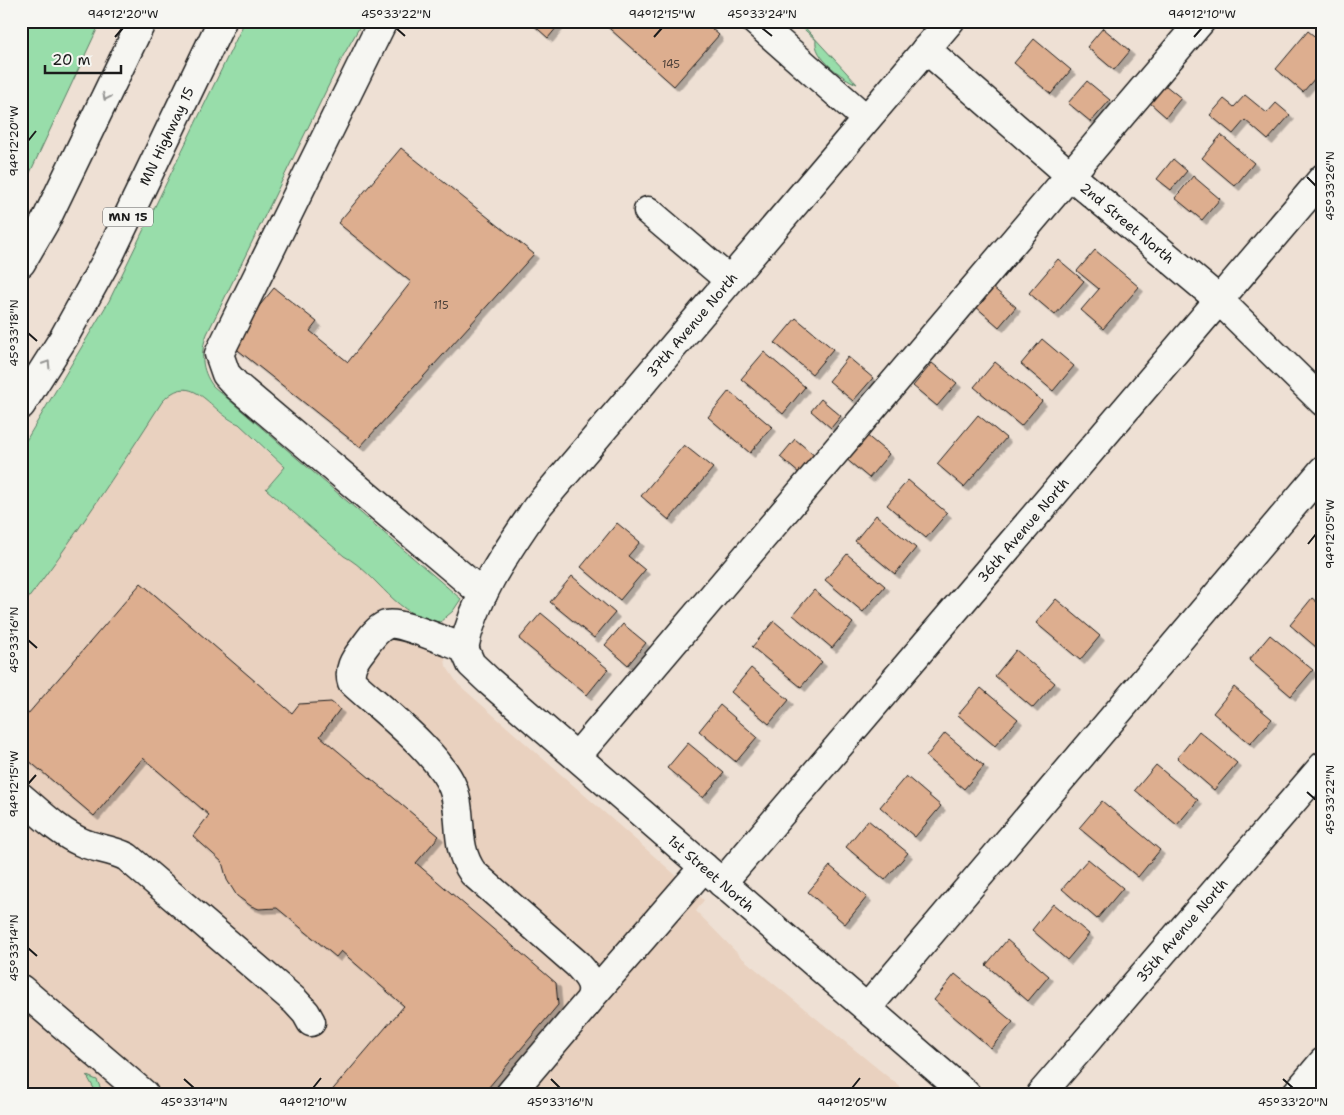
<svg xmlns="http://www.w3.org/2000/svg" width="1344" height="1115" font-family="'Shantell Sans',sans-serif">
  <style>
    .built { fill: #e9d1bf }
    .green { fill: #98ddaa; stroke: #5a7c63 }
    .building { fill: #ddae8f; stroke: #1c1c1c; filter: url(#shadow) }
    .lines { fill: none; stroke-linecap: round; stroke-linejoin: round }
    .minor-casing { stroke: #1c1c1c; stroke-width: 31 }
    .highway-casing { stroke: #1c1c1c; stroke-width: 31 }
    .minor { stroke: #f6f6f2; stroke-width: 28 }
    .highway { stroke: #f6f6f2; stroke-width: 28 }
    .oneway { stroke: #949492 }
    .ticks { fill: none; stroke: #1c1c1c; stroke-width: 2 }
    .labels { text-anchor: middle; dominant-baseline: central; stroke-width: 5; stroke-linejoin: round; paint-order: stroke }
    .number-label { font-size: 11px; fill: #4c4039 }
    .shield { fill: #f6f6f2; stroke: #5d5d5c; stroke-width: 1 }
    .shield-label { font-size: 12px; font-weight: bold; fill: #1c1c1c }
    .street-label { font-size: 14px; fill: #1c1c1c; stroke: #f6f6f2 }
    .neatline { fill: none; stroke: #1c1c1c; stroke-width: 2 }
    .ticks-label { font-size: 12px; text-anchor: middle; fill: #1c1c1c }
  </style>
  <defs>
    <filter id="shadow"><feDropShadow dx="4.5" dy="4.5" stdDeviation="0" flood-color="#0004"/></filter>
  </defs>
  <rect width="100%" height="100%" fill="#eee0d4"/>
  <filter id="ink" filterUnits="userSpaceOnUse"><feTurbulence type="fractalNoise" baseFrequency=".02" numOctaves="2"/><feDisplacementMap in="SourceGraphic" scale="10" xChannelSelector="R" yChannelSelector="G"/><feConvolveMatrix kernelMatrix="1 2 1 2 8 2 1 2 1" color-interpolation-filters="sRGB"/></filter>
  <g filter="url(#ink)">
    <!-- built -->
    <path class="built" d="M161,360L230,421L239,424L252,435L256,442L285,467L266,489L344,556L356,562L400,605L415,615L429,621L440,622L446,666L458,684L704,900L696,911L741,957L909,1094H21V573Z"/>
    <!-- green -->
    <g class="green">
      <path d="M21,21H101L21,192Z"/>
      <path d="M245,21H363L343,56L207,334C200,352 201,370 213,386L461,599L453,611L440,622C397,619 378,574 344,556L266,489L285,467L239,424C211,414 193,367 162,402C117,472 72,542 21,608V449L109,301Z"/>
      <path d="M795,21H799L857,84C842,78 813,57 816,40Z"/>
      <path d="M87,1076L97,1080L103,1094H97Z"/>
    </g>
    <!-- building -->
    <g class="building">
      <path d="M529,21H562L548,38Z"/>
      <path d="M601,21H703L719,35L674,86Z"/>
      <path d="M1103,28L1130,51L1114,70L1087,47Z"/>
      <path d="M1308,31L1323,43V69L1303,92L1276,69Z"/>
      <path d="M1034,39L1071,70L1051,94L1014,63Z"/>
      <path d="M1087,81L1110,100L1091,122L1068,103Z"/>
      <path d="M1165,85L1181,98L1166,117L1150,103Z"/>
      <path d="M1245,95L1267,113L1276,103L1290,115L1268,140L1245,120L1233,134L1210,115L1224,99L1234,107Z"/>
      <path d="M1221,135L1254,163L1235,186L1202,158Z"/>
      <path d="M401,148L534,254L360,447L229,343L274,288L317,322L310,331L348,362L411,282L338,223Z"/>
      <path d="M1173,159L1187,171L1171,190L1157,179Z"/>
      <path d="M1193,176L1220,199L1202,220L1175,198Z"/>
      <path d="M1095,250L1139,287L1103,329L1081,310L1099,289L1077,271Z"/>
      <path d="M1058,259L1084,281L1055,315L1029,293Z"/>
      <path d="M992,287L1016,307L999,327L975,306Z"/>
      <path d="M796,318L833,349L812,374L775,343Z"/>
      <path d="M1042,339L1074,366L1053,391L1021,364Z"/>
      <path d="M764,352L805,387L783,414L741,379Z"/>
      <path d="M848,357L873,378L853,401L829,381Z"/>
      <path d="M995,362L1042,401L1021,426L974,387Z"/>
      <path d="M932,363L957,383L937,406L913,386Z"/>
      <path d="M729,391L772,427L750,453L708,417Z"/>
      <path d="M821,399L841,416L831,428L811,411Z"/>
      <path d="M978,415L1006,438L964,487L937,464Z"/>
      <path d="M865,434L889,454L869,478L845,458Z"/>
      <path d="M795,439L815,456L800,474L780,457Z"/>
      <path d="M684,445L713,468L669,520L641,496Z"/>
      <path d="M908,480L947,513L926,538L887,505Z"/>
      <path d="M876,515L916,548L895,574L855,541Z"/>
      <path d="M617,523L640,542L628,556L645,570L620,600L581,567Z"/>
      <path d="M847,554L885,586L863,612L825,580Z"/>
      <path d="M572,576L615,613L594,638L550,602Z"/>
      <path d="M141,583L292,713L299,704L331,702L340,709L320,736L439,836L416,863L556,983L558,1005L483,1094H329L404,1006L341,951L336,957L277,908L259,909L251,906L237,896L227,880L222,862L193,836L209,815L143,758L94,816L21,754V722Z"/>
      <path d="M814,590L853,623L832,648L793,615Z"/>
      <path d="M1312,598L1323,607V653L1290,625Z"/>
      <path d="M1056,599L1100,636L1080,660L1036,623Z"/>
      <path d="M541,613L608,669L587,695L519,639Z"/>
      <path d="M774,621L822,662L801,687L752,647Z"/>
      <path d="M623,624L646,643L628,665L605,645Z"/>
      <path d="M1270,635L1313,670L1291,696L1249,660Z"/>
      <path d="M1016,650L1055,683L1033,708L995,676Z"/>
      <path d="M751,668L789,700L769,724L731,692Z"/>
      <path d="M1234,687L1272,719L1250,744L1213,713Z"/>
      <path d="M981,688L1018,719L995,746L958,715Z"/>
      <path d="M720,705L757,737L736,762L699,731Z"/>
      <path d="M1199,731L1237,763L1214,790L1177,758Z"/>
      <path d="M945,733L984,766L964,789L926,757Z"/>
      <path d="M688,743L724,773L703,798L667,768Z"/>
      <path d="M1156,765L1198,800L1177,825L1135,790Z"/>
      <path d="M906,776L941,806L915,837L880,807Z"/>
      <path d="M1102,801L1160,850L1138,877L1079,828Z"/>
      <path d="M868,820L908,853L885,880L846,847Z"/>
      <path d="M1088,859L1123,888L1097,919L1062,889Z"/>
      <path d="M830,866L867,897L845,924L808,892Z"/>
      <path d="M1053,904L1089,934L1067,960L1032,930Z"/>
      <path d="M1007,940L1049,976L1028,1001L986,965Z"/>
      <path d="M955,974L1013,1022L991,1048L934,1000Z"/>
    </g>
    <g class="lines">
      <defs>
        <g id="minor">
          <path d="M383,21L219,354L226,374L237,386L483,594"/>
          <path d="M755,21L866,119"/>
          <path id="s1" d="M926,49L1070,175L1218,299L1323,402"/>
          <path d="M648,211L729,280"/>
          <path id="s2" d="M464,648C475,595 507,551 537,507L950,21"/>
          <path d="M464,648C449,643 398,620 386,625C376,629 368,642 362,650C354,660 348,670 352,682C380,708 440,754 453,788C464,817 453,845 473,873L577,964C587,975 598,986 589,1001L510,1094"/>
          <path id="s3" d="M464,648L471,664L489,681L966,1094"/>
          <path d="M577,756L1201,21"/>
          <path d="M21,797C40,813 59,832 81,842C96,849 112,849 127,857L295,1001L306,1013L311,1022"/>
          <path id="s4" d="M722,883L1323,178"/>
          <path d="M21,989L144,1094"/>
          <path d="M592,996L704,867"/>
          <path d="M867,1008L1323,470"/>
          <path id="s5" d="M1041,1094L1323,766"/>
          <path d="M1296,1094L1323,1062"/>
        </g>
        <g id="highway">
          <path d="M21,263L46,220L142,21"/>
          <path id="s6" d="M21,405L63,339L110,254L222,21"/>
        </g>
      </defs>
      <!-- minor casing -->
      <use href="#minor" class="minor-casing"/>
      <!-- highway casing -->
      <use href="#highway" class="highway-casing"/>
      <!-- minor -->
      <use href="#minor" class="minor"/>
      <!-- highway -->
      <use href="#highway" class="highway"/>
    </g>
    <!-- one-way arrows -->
    <defs><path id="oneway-chevron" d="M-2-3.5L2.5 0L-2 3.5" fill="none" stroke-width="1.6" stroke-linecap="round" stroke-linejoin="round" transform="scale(1.25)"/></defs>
    <g class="oneway">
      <use href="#oneway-chevron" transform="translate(106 97) rotate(116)"/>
      <use href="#oneway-chevron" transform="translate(47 364) rotate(-58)"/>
    </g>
  </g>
  <!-- ticks -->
  <path class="ticks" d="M396,28L405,36M762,28L772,36M115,37L123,28M654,37L662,28M1194,37L1202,28M28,141L36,131M1307,177L1316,186M28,333L37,341M1308,544L1316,534M28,640L37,648M28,784L36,775M1307,792L1316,800M28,948L37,956M184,1079L194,1088M551,1079L560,1088M1283,1079L1293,1088M313,1088L321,1078M852,1088L860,1078"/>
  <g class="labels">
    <!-- number labels -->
    <g class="number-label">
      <text x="671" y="64">145</text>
      <text x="441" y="305">115</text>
    </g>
    <!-- shield labels -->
    <rect class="shield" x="103" y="207.5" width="50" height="19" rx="4"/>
    <g class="shield-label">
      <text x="128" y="217">MN 15</text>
    </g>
    <!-- street labels -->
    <g class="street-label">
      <text stroke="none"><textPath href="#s6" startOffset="306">MN Highway 15</textPath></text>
      <text stroke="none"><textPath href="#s1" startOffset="266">2nd Street North</textPath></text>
      <text stroke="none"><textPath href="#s2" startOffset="399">37th Avenue North</textPath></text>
      <text stroke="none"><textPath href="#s4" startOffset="464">36th Avenue North</textPath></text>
      <text stroke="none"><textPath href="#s3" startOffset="336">1st Street North</textPath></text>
      <text stroke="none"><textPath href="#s5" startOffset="216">35th Avenue North</textPath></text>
    </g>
  </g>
  <!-- margin -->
  <rect width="1344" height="1115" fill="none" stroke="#f6f6f2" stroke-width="55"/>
  <!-- scale -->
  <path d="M45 65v8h76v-8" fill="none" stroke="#1c1c1c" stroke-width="2.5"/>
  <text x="52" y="65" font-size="15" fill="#1c1c1c" stroke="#f6f6f2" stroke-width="4" paint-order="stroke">20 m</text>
  <rect x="28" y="28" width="1288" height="1060" class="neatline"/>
  <g class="ticks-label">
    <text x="123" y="18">94°12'20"W</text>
    <text x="396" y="18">45°33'22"N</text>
    <text x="662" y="18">94°12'15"W</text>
    <text x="762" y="18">45°33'24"N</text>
    <text x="1202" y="18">94°12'10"W</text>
    <text transform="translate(14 141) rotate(-90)" y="4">94°12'20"W</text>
    <text transform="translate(1330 186) rotate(-90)" y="4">45°33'26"N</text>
    <text transform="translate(14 333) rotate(-90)" y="4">45°33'18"N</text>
    <text transform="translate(1330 534) rotate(-90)" y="4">94°12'05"W</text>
    <text transform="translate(14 640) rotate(-90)" y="4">45°33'16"N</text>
    <text transform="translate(14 784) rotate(-90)" y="4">94°12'15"W</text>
    <text transform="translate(1330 800) rotate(-90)" y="4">45°33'22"N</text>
    <text transform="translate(14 948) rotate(-90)" y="4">45°33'14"N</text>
    <text x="194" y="1106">45°33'14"N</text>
    <text x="313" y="1106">94°12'10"W</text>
    <text x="560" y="1106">45°33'16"N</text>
    <text x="852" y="1106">94°12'05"W</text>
    <text x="1293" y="1106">45°33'20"N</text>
  </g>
</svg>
